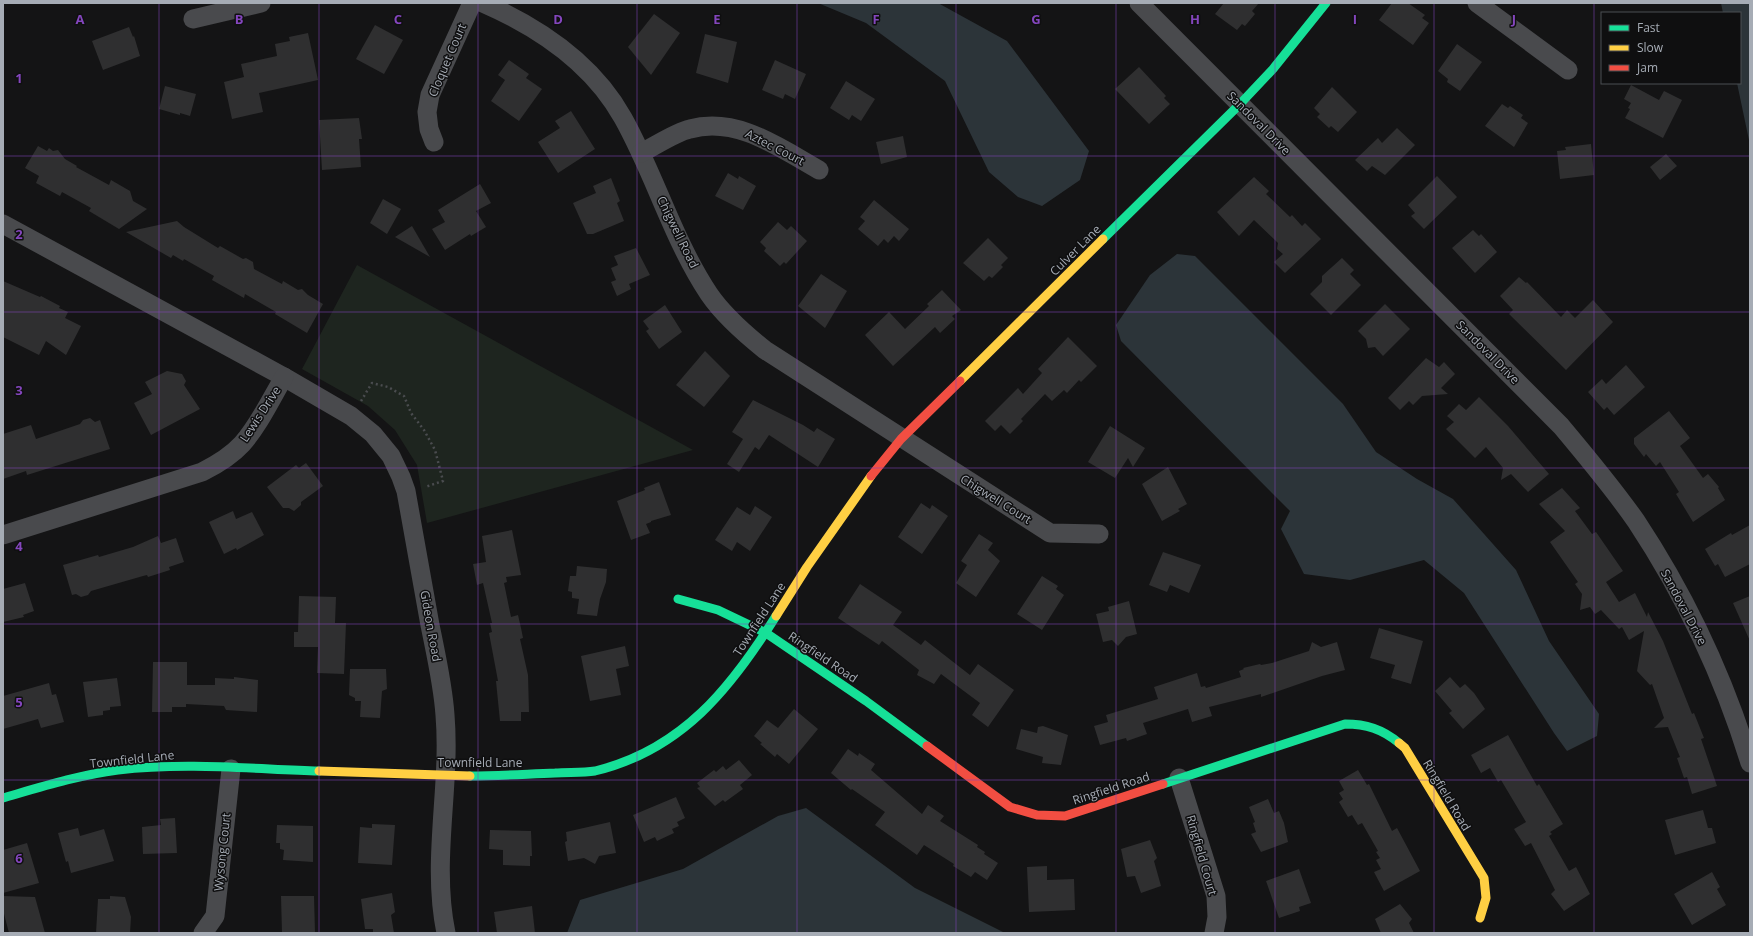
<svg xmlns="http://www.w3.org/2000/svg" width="1753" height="936" font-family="'Open Sans',sans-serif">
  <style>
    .green { fill: #1e251f }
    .water { fill: #2c3439 }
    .building { fill: #2f2f30 }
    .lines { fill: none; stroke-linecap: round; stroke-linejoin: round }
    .path { stroke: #4a4c4f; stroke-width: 2.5; stroke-dasharray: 2 3; stroke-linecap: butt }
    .street { stroke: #494a4d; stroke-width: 19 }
    .fast { stroke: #16e098; stroke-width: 9 }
    .slow { stroke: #ffcf43; stroke-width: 9 }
    .jam { stroke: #f24e42; stroke-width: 9 }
    .grid { fill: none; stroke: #8446bd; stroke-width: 1; stroke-opacity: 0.55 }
    .labels { text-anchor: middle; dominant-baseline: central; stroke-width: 3; stroke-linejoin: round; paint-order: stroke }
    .street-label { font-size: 12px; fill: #a6acb5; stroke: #0f0f10 }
    .grid-label { font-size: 13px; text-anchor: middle; font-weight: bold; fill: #8446bd; stroke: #0f0f10; stroke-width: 3; stroke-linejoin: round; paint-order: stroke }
  </style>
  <rect width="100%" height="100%" fill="#141415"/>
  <!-- green -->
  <path class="green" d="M357,265L693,450L427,523L417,465L395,430L368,406L302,369Z"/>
  <!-- water -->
  <g class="water">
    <path d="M818,3H938L1007,41L1089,151L1080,180L1042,206L1018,197L989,172L945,81L866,23Z"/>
    <path d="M1721,3H1750V145L1737,83H1740V13H1723Z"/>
    <path d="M1177,254L1195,256L1343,404L1376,452L1417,479L1453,499L1516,570L1549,641L1599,714L1597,736L1567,751L1554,733L1464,593L1424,560L1350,580L1304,574L1281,529L1290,511L1121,341L1116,325L1150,275Z"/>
    <path d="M806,808L915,888L1005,933H567L580,900L683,869L778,816Z"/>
  </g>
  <!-- building -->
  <g class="building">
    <path d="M1224,3H1259L1252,11L1255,14L1245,26L1242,24L1237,30L1215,14Z"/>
    <path d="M1392,3H1408L1425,15L1422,18L1429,23L1413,45L1379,20Z"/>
    <path d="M654,14L680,33L651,75L628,47Z"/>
    <path d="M375,25L403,40L384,74L356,59Z"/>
    <path d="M129,27L133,37L134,36L140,56L103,70L92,41Z"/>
    <path d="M308,33L318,80L259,93L263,112L232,119L224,82L244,77L241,64L277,56L275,44L290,41L289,37Z"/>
    <path d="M705,34L737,42L728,83L696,73Z"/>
    <path d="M1457,44L1482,62L1460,91L1447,82L1448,79L1438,71Z"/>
    <path d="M509,60L529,74L526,78L542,89L519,121L491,101L505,80L498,75Z"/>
    <path d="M775,60L806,74L795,99L785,94L783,99L762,90Z"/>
    <path d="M1139,67L1166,96L1164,98L1170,104L1149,124L1115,89Z"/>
    <path d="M846,81L875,99L861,121L852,115L849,120L830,108Z"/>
    <path d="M1631,85L1659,100L1664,91L1682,100L1663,138L1625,118L1630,109L1628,108L1631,103L1624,99Z"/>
    <path d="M165,86L196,94L190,116L180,113V115L159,109Z"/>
    <path d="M1332,87L1357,112L1338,132L1331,126L1329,128L1317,117L1320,114L1314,108Z"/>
    <path d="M1502,104L1508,108L1510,106L1523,115L1521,118L1528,123L1514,147L1485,126Z"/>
    <path d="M571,111L595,149L558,173L538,142L560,128L555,121Z"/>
    <path d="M359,118L362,139H359L361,167L322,170L319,120Z"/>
    <path d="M1397,128L1415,145L1385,175L1372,166L1367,171L1355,160L1378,138L1382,143Z"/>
    <path d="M903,136L907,157L881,164L876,142Z"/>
    <path d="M1591,144L1594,175L1560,179L1557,151L1566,150L1565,147Z"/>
    <path d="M38,146L47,151L49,148L53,151L58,150L65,159L77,166L76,167L109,185L111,180L130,191L133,201L147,209L119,229L89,211L91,208L62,192L60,196L36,183L39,176L25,168Z"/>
    <path d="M1666,154L1677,166L1660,180L1650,167Z"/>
    <path d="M728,173L738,179L739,176L756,186L743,210L715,196Z"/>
    <path d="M1437,176L1457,197L1424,229L1411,216L1415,213L1408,205Z"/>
    <path d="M1254,177L1269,191L1266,194L1290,217L1292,215L1302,226L1305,223L1321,239L1285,273L1274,262L1283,254L1277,249L1278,243L1254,220L1239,236L1217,212Z"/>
    <path d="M611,178L620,201L617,203L624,221L593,234H587L573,203L596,193L593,186Z"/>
    <path d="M480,184L491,203L476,211L486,227L471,236L470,234L445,250L432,229L445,222L438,210Z"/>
    <path d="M383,199L401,209L387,234L370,223Z"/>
    <path d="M874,200L909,229L899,241L894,236L888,243L884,239L878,246L858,229L865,221L860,217Z"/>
    <path d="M177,221L184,227L218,248L220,246L243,259L246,258L253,262L254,269L282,284L283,281L298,290L302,289L308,295L323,304L307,333L275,314L276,312L245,294L244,298L212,280L214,276L184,259L183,261L173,255L171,258L126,232Z"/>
    <path d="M778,222L787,230L791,226L807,241L786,264L784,262L780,266L764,251L766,248L760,242Z"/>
    <path d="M412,226L430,257L395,237Z"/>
    <path d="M1473,230L1479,236L1481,234L1497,252L1475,273L1452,248Z"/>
    <path d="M988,238L1008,258L1001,265L1003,267L992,278L989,276L984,281L963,263Z"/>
    <path d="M636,248L650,275L629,284L631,289L617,296L611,282L616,280L611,268L618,265L614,256Z"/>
    <path d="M1342,258L1354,270L1350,274L1361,285L1331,315L1310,294L1322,282V276Z"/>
    <path d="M821,274L847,291L825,328L798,306Z"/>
    <path d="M1519,277L1526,283L1527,282L1561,317L1567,310L1575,318L1593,300L1613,322L1566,370L1509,314L1513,310L1500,296Z"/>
    <path d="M3,281L40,297L41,296L60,306L59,308L68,312L65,318L81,326L66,355L46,341L39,355L3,337Z"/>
    <path d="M942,290L961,310L952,316L955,319L940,333L935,327L893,366L865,335L889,312L905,329L929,306L927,304Z"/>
    <path d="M1385,304L1410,329L1383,356L1375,347L1368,348L1366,339L1358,331Z"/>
    <path d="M665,305L682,332L659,349L646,331L649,329L643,321Z"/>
    <path d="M1068,337L1097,366L1081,382L1079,380L1067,393L1064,390L1052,401L1045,394L1021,419L1023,421L1010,434L1001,425L995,431L985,421L1018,388L1023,394L1042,373L1038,369Z"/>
    <path d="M705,351L730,376L704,407L676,385Z"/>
    <path d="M1426,358L1439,367L1444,362L1455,374L1441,388L1448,394L1422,396L1413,405L1409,401L1400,410L1388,398Z"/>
    <path d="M1626,365L1645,387L1614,415L1607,407L1604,410L1588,392L1602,379L1606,384Z"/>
    <path d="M167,371L182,374L186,381L184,385L200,409L151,435L134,403L152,394L145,382Z"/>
    <path d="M1479,397L1508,426L1549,474L1528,492L1511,474L1501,480L1503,468L1486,447L1475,458L1446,429L1454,422L1447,416L1459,404L1466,410Z"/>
    <path d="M753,400L803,425L814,432L817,428L835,439L818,467L769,435L759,450L755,447L739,472L727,464L743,439L732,432Z"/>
    <path d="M1669,411L1690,438L1680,446L1703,478L1708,474L1719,487L1718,488L1725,500L1693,522L1676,494L1679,492L1660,462L1656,466L1646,454L1644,457L1634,444V438Z"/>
    <path d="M90,418L95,422L100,420L110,449L27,475L26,471L3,479V434L31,425L36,439L80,424L83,420Z"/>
    <path d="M1110,426L1145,448L1133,467L1128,458L1115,478L1088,462Z"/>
    <path d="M306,463L323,486L301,502V505L294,511L289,508H283L267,487L296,465L299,468Z"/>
    <path d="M1168,467L1187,504L1178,509L1180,511L1162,521L1142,484Z"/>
    <path d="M659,482L671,515L651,521V522L646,524L650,533L631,540L617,501L645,490L644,488Z"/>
    <path d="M1562,488L1580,508L1575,511L1592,534L1596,532L1623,571L1606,582L1619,602L1635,593L1647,617L1648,612L1663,641L1692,714L1694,713L1704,738L1701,739L1717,786L1692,794L1687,777L1684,778L1677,758L1680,757L1668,727L1654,728L1664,718L1652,684L1650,685L1637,671L1644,631L1629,640L1622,627L1619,629L1601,610L1595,614L1590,607L1580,610L1582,594L1575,584L1578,582L1550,542L1565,531L1539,504Z"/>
    <path d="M921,503L930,509L932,505L948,516L922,554L898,537Z"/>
    <path d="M755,506L772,517L750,551L737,542L732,551L715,540L737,507L750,515Z"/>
    <path d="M233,511L236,519L252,512L264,535L237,550L236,548L224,554L209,522Z"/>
    <path d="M1750,525V564L1725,577L1718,564L1715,566L1705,549L1731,533L1732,535Z"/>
    <path d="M512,530L521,575L506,577L507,582L504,583L511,617L518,615L521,628L523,638L520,639L528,675L529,712H521V721H500L496,681H498L489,633L492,632L490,623H492L483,583L477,585L473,564L486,562L482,536Z"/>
    <path d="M979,534L993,543L988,550L1000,561L976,597L956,583L967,565L961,561Z"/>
    <path d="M158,536L161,543L176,538L184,562L169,567L170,570L148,577L147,575L143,576L91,591L88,595L81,597L76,594L72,595L63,565L98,555L99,557L133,547Z"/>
    <path d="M1163,552L1201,565L1189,593L1170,585L1167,592L1149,585Z"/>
    <path d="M577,566L607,569L606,582L600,599L597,616L577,614L579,599L572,598V592L568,591L570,576H576Z"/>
    <path d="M1042,576L1058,586L1056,589L1064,595L1042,630L1017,614Z"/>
    <path d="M25,583L34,611L23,615L24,617L3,622V589Z"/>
    <path d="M860,584L902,612L893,625L921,645L925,640L970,675L978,664L1014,690L988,727L972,715L980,703L941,674L934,684L917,675L919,670L882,641L879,645L838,618Z"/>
    <path d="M299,596L336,597L335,623H346L344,674L317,673L318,647H294V632H298Z"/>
    <path d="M1750,596V641L1733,603Z"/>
    <path d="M1129,601L1137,634L1126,637L1118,646L1112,640L1103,642L1096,614L1109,611L1108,607Z"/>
    <path d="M1379,628L1423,641L1411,684L1391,678L1395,665L1370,658Z"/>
    <path d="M1312,642L1321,647L1337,642L1345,670L1322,676L1261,697V694L1209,707L1212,716L1192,722L1188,709L1143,723L1147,734L1127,741L1126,738L1100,745L1094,726L1108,722L1106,715L1158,699L1154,687L1197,673L1201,687L1205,686L1206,688L1241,677L1239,671L1244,669L1243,668L1260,664L1261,665L1272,663L1309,651Z"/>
    <path d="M625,646L629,666L616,669L621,695L590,701L581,656Z"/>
    <path d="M153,662H187V685H215V678L234,679V677L258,680L257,712L226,710L224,706L186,704V707H172V712H152Z"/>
    <path d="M350,669H386L387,689L382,691L380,718L360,717L361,701H355V698L349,695Z"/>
    <path d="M1450,677L1460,688L1465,684L1474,693L1485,709L1463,729L1449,713L1452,711L1435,691Z"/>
    <path d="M117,678L121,706L110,707V710L103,711V715L88,717L83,682Z"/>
    <path d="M49,683L52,695L56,694L64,722L41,728L38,719L3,729V696Z"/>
    <path d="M794,709L818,729L789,764L777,754L775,757L760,744L762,743L754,736L767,720L778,728Z"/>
    <path d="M1043,726L1068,735L1061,765L1042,763L1043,757L1016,749L1021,729L1037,733L1038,727Z"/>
    <path d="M1508,735L1537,786L1539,784L1563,824L1550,832L1552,834L1549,836L1569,871L1576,867L1590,894L1564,911L1551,894L1555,890L1531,843L1525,846L1514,829L1526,822L1501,780L1498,782L1490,768L1481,773L1471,755Z"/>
    <path d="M848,749L858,756L859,753L875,764L871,770L922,814L928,805L944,816L940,821L978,845L977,847L985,852L984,854L998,863L987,880L975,872L971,877L953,866L954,864L924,845L917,855L875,825L885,812L852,789L851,790L831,773Z"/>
    <path d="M739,760L752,775L740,785L743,789L725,802L723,800L715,806L697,788L700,787L697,783L714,770L716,772L723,766L726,770Z"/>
    <path d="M1358,770L1367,785L1369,784L1392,831L1397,828L1420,871L1384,891L1374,872L1381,869L1376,860L1380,858L1376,852L1378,851L1362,823L1358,825L1352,815L1348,817L1339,802L1343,799L1339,793L1344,790L1339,781Z"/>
    <path d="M676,797L685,818L677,822L679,826L672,829L674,833L657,841L655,837L644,842L633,815Z"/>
    <path d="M1268,799L1274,813L1279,811L1284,823L1288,842L1261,852L1251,834L1256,832L1253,823L1255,822L1249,807Z"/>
    <path d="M1703,810L1708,828H1712L1716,843L1675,855L1665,820Z"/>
    <path d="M175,818L177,853L143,854L142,827L161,825L160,819Z"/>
    <path d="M610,822L616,853L599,856L595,864L584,858L568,861L565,842L567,841L566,832Z"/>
    <path d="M372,824L395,825L392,865L358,863L360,827L372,828Z"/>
    <path d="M277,825L313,826V862L283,860L284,850L280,849V843H276Z"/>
    <path d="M78,828L80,836L104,829L114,861L71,873L68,861L66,862L58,833Z"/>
    <path d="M490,830L531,831L532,856H530V866L503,865V850L489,849Z"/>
    <path d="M1150,840L1157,858L1154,861L1161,886L1141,893L1135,876L1127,877L1121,849Z"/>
    <path d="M27,843L39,883L3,893V850Z"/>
    <path d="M1047,866V880L1074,879L1075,910L1029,912L1027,867Z"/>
    <path d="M1299,869L1311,903L1299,907L1300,911L1279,918L1266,881Z"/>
    <path d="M1712,872L1720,887L1717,889L1726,905L1692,925L1674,894Z"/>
    <path d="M392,893L395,912L391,915L394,933H373V929H365L361,899Z"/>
    <path d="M3,896L35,897L45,933H9L3,910Z"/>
    <path d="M110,896L125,897L131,917L130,933H96L98,899H110Z"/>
    <path d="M281,896H314L315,933H282Z"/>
    <path d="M1400,904L1412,919L1409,923L1414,933H1381L1375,919Z"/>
    <path d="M532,906L535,933H497L494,912Z"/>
  </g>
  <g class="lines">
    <!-- path -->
    <path class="path" d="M361,401L372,383L388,387L404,396L411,413L424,430L435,450L443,481L425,487"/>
    <!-- street -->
    <g class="street">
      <path d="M483,3C538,27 593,64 623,118C655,175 673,240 709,294C724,316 745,334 765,350L1050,533L1099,534"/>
      <path d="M1139,3L1561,426C1587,457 1613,488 1636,521C1685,595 1724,678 1750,763"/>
      <path d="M1477,3L1568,70"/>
      <path d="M193,19L261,3"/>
      <path d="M434,142L429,129L427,112L430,95L472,3"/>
      <path d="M641,153C655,146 676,132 690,129C737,116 780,148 819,170"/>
      <path d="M3,224L284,377L351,416L373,434L391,456L401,477L406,491C414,535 422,580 430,625C436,655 443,685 445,715C451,788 431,860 446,933"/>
      <path d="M3,535L202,472C216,465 231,456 242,444C259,425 271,399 284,377"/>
      <path d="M1179,778L1216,896L1217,917L1214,933"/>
      <path d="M203,933L215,916L231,769"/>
    </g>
    <!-- fast -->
    <g class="fast">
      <path d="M1103,239L1240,104L1273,69L1326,3"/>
      <path d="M678,599L718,610L766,633L866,701L927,746"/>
      <path d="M470,776C499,776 527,774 555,773C568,772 582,773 595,771C682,750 731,688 776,616"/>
      <path d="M1163,784L1345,724C1366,724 1382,729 1399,743"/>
      <path d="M3,798C41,787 79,775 118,770C185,762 253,769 319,771"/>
    </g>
    <!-- slow -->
    <g class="slow">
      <path d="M960,381L1103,239"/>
      <path d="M776,616L807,567L871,476"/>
      <path d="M1399,743L1405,748L1484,878L1486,898L1480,918"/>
      <path d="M319,771L470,776"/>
    </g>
    <!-- jam -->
    <g class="jam">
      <path d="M871,476L901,439L960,381"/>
      <path d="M927,746L1010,807L1037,815L1065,816L1163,784"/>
    </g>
  </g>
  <!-- grid -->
  <path class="grid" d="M159,3V933M319,3V933M478,3V933M637,3V933M797,3V933M956,3V933M1116,3V933M1275,3V933M1434,3V933M1594,3V933M3,156H1750M3,312H1750M3,468H1750M3,624H1750M3,780H1750"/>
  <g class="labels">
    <!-- street labels -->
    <g class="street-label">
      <text transform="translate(447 60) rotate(-67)">Cloquet Court</text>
      <text transform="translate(1259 123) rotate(45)">Sandoval Drive</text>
      <text transform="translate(775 147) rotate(27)">Aztec Court</text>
      <text transform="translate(678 232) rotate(64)">Chigwell Road</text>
      <text transform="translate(1075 250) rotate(-45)">Culver Lane</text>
      <text transform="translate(1488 352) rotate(45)">Sandoval Drive</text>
      <text transform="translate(260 414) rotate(-57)">Lewis Drive</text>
      <text transform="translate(996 499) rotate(32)">Chigwell Court</text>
      <text transform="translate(1684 607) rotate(62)">Sandoval Drive</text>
      <text transform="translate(759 619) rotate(-57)">Townfield Lane</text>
      <text transform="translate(431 626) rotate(80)">Gideon Road</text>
      <text transform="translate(823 657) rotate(34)">Ringfield Road</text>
      <text transform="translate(132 759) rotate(-6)">Townfield Lane</text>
      <text x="480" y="762">Townfield Lane</text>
      <text transform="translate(1111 788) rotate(-18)">Ringfield Road</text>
      <text transform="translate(1447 795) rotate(59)">Ringfield Road</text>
      <text transform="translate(222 852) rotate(-84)">Wysong Court</text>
      <text transform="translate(1202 855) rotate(74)">Ringfield Court</text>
    </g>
  </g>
  <g class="grid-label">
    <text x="80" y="24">A</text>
    <text x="239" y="24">B</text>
    <text x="398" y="24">C</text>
    <text x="558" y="24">D</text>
    <text x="717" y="24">E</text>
    <text x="876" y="24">F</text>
    <text x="1036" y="24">G</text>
    <text x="1195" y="24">H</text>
    <text x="1355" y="24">I</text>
    <text x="1514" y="24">J</text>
    <text x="19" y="83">1</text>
    <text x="19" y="239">2</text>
    <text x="19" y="395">3</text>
    <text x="19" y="551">4</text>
    <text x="19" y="707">5</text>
    <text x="19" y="863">6</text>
  </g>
  <!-- border -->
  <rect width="1753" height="936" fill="none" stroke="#a6acb5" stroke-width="8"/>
  <!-- legend -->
  <rect x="1601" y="12" width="140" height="72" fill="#0f0f10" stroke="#4b4e52"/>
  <rect x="1609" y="25" width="20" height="6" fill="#16e098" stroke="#4b4e52"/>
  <text x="1637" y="32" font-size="12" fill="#a6acb5">Fast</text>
  <rect x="1609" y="45" width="20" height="6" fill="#ffcf43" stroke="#4b4e52"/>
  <text x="1637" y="52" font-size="12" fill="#a6acb5">Slow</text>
  <rect x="1609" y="65" width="20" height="6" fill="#f24e42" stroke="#4b4e52"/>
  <text x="1637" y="72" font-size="12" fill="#a6acb5">Jam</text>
</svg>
